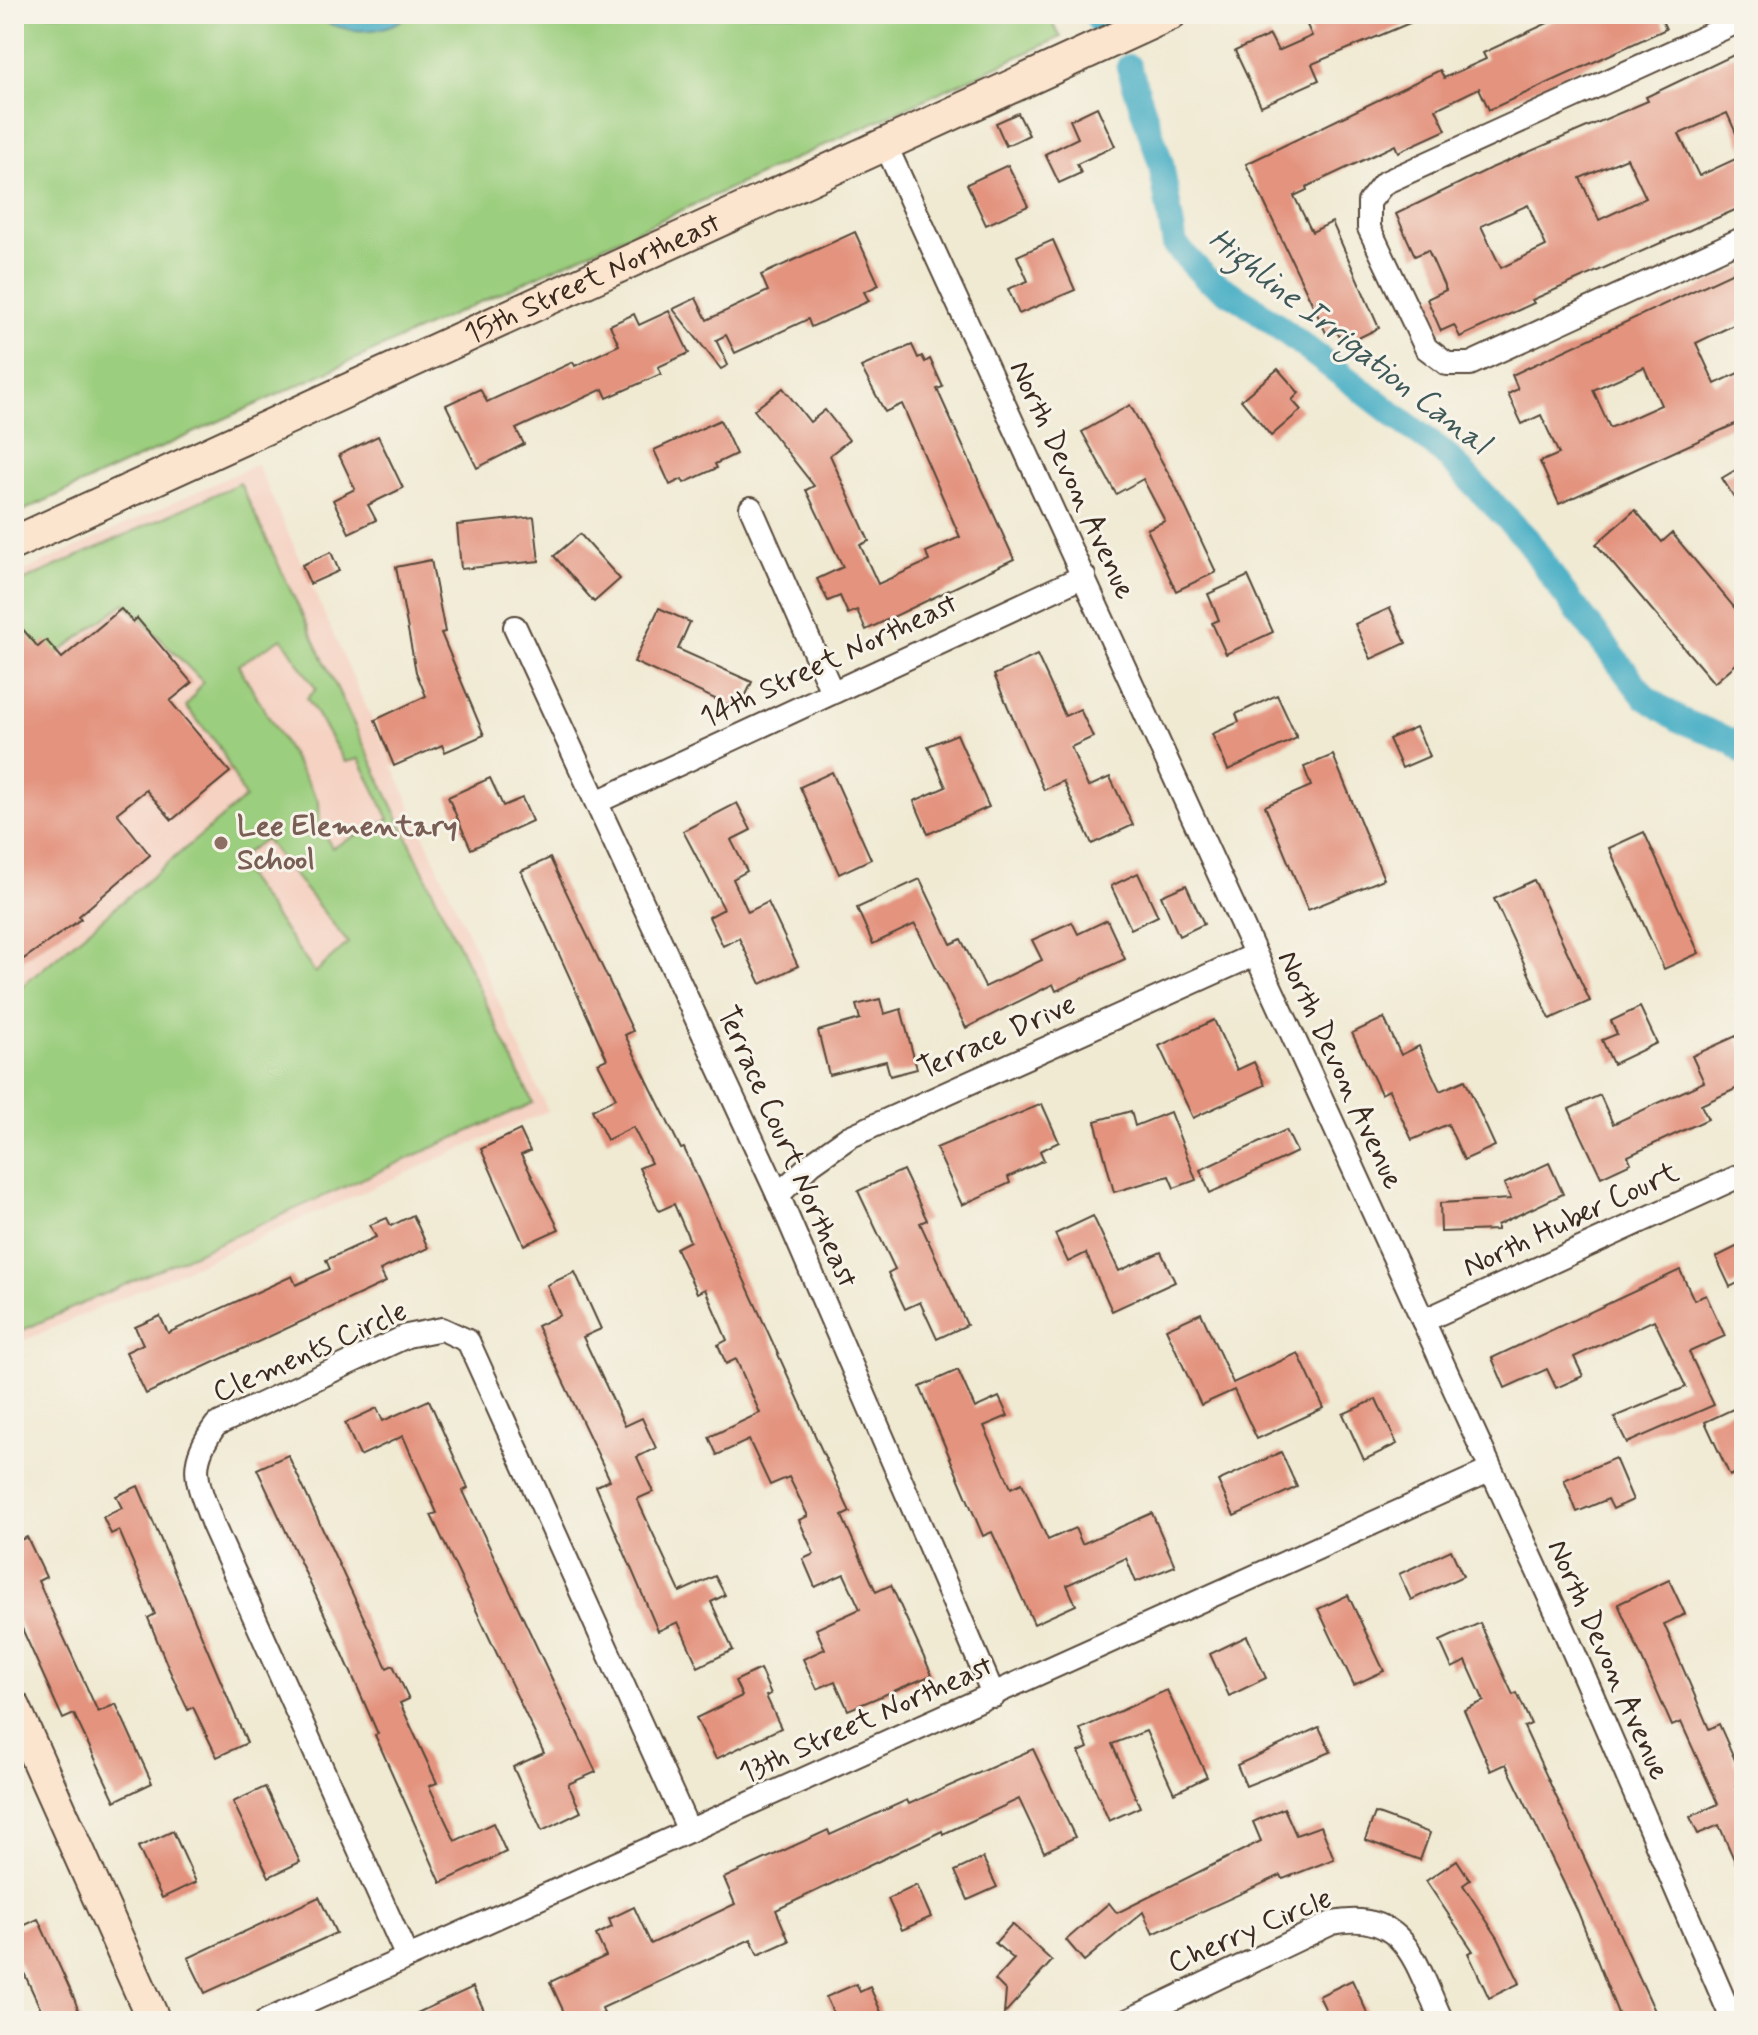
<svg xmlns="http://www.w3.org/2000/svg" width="1758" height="2035" font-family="Mynerve,sans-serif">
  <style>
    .built { fill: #f5d2c2 }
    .green { fill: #9bce7e; stroke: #6b7c4e; stroke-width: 2; fill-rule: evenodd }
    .water { fill: #46aec5; stroke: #406c72; stroke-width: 2 }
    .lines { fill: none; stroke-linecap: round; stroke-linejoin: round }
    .canal { stroke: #46aec5; stroke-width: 26 }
    .building { fill: #e3937e; fill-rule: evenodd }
    .street-casing { stroke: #564739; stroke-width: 26 }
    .secondary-casing { stroke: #564739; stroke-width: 36 }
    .street { stroke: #fff; stroke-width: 22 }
    .secondary { stroke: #fce5cf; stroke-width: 32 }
    .education-dot { fill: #8d6e63; stroke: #f7f3e8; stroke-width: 3 }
    .labels { text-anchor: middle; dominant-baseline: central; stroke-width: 6; stroke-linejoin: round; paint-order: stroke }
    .street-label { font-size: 30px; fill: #3b2a1e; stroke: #f7f3e8 }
    .education-label { font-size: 30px; font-weight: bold; fill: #785e54; stroke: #f7f3e8; text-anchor: start }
    .water-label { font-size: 32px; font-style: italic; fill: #3f5858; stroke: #f7f3e8 }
  </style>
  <rect width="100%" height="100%" fill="#f7f3e8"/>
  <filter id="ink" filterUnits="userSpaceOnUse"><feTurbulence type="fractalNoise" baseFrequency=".0125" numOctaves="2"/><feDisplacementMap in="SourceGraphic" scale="16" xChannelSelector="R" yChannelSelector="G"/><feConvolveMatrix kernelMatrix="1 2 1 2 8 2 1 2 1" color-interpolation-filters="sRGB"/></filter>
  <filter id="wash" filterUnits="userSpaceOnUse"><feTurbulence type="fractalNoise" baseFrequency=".006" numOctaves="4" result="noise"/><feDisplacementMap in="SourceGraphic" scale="32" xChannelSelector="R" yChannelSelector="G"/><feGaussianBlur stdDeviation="1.8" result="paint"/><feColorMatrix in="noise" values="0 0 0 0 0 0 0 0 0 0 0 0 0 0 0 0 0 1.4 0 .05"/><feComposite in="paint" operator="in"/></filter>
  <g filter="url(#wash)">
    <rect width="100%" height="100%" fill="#f0ead3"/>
    <!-- built -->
    <path class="built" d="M257,464L548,1111L14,1345V576Z"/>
    <!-- green -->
    <g class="green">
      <path d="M14,14H1046L1061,37L14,515Z"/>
      <path d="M240,483L533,1103L14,1334V993L245,798L219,746L186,707L203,682L125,603L40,667L14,642V585ZM282,638L316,689L307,698L345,762L359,759L389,819L332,848L320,826L319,802L238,665ZM265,839L348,943L315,973L235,861Z"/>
    </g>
    <!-- water -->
    <path class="water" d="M308,14H411C378,39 342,33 308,14Z"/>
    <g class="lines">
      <!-- canal -->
      <g class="canal">
        <path d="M1096,14L1101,23"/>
        <path d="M1129,67L1161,164L1175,245L1207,279L1250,305L1443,452L1527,539L1560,588L1645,697L1680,720L1734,742L1744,752"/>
      </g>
    </g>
    <g id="blocks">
      <!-- building -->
      <g class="building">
        <path d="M1327,14H1431L1312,64L1319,80L1261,106L1235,51L1270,35L1278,51L1312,36L1306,23Z"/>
        <path d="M1567,14H1659L1666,29L1489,110L1479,88L1436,109L1446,130L1398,152L1395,145L1306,187L1307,190L1294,196L1312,232L1332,222L1379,328L1344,345L1337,332L1328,337L1246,164L1440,70L1444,78L1486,59L1483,53Z"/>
        <path d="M1744,50V151L1727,113L1679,134L1699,176L1744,155V206L1532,300L1534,303L1460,337L1454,325L1441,331L1427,299L1446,290L1428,250L1415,256L1396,214L1489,169L1648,101L1646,97ZM1627,158L1646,198L1599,220L1580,178ZM1528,205L1546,246L1501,268L1481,226Z"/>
        <path d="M1097,107L1115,146L1077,164L1081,173L1059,183L1045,154L1078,138L1070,120Z"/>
        <path d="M1018,113L1029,135L1006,146L996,123Z"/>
        <path d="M1008,165L1028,206L986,225L967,184Z"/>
        <path d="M855,232L879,285L864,292L869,301L811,327L808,319L735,353L726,335L716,340L728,365L721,369L673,309L696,298L707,320L768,291L761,275Z"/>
        <path d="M1053,240L1075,290L1019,314L1008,289L1028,281L1017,256Z"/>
        <path d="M1744,267V320L1696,343L1715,384L1738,373L1744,387V420L1559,504L1540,462L1559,454L1541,415L1522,424L1508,394L1518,389L1512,375ZM1644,367L1661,405L1610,428L1593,390Z"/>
        <path d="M669,311L689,353L658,367L661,374L607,398L603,389L516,429L524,444L477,468L446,405L480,389L487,402L573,362L575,366L619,345L610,325L634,314L639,325Z"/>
        <path d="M912,345L918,358L922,356L925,362L930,359L943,387L937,389L1014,559L866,630L857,610L848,614L840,596L828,601L817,579L843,567L806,490L814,486L754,410L783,388L810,422L825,410L849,440L830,455L869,541L860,545L878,584L929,561L926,552L960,537L902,404L885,412L861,367Z"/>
        <path d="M1278,369L1299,393L1292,400L1301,410L1271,436L1241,400Z"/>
        <path d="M1130,405L1175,485L1216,572L1176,591L1147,529L1165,521L1143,479L1116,494L1082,432Z"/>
        <path d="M720,420L736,454L715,464L717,468L684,483L682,479L670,485L654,450Z"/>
        <path d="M378,436L403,488L368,505L376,520L349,533L333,500L355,489L339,455Z"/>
        <path d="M1744,465V513L1722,478Z"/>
        <path d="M1635,510L1662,542L1672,533L1744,619V657L1714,683L1596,544Z"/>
        <path d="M534,517L539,561L461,569L457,525Z"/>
        <path d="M580,534L620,579L594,602L554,556Z"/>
        <path d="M331,552L339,571L310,584L302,565Z"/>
        <path d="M431,560L445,632L441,633L484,735L445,752L442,745L394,766L375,720L426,696L416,672L396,567Z"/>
        <path d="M1248,576L1273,632L1226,654L1212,623L1219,620L1208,594Z"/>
        <path d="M659,608L690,622L678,649L752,682L739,710L634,662Z"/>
        <path d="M1390,608L1406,643L1371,659L1355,624Z"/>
        <path d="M121,609L133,622L137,618L192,683L170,701L230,772L172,820L146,790L117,813L150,855L79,916L81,919L22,960L14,949V619L38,647L46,640L62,658Z"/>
        <path d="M1037,655L1065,716L1080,709L1093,737L1071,747L1088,787L1110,777L1133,825L1092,844L1063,781L1044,790L994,675Z"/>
        <path d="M1277,695L1297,738L1228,770L1212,734L1239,722L1236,714Z"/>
        <path d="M1416,727L1430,756L1402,768L1389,739Z"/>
        <path d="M957,734L989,807L928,834L914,801L946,787L928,746Z"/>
        <path d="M1333,755L1384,879L1308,910L1265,806L1311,786L1304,767Z"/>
        <path d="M832,772L871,859L839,874L800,787Z"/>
        <path d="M490,778L503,806L522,798L532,821L471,849L448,797Z"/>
        <path d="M737,803L751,830L731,840L747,871L733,879L748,912L768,902L798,966L761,984L739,938L723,946L709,917L724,909L683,831Z"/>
        <path d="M1644,832L1699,953L1664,969L1609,848Z"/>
        <path d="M550,858L633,1031L625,1035L681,1149L684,1148L850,1512L842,1516L876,1592L891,1585L932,1675L848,1710L835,1681L817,1689L803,1659L825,1649L816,1629L860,1609L844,1574L815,1587L803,1559L814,1554L799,1520L808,1516L789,1477L770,1485L749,1440L717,1455L709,1437L760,1413L736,1359L726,1364L718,1345L727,1340L705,1289L697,1293L676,1248L690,1241L674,1204L659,1211L639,1168L651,1163L633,1127L607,1140L592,1110L616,1098L598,1063L607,1059L521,871Z"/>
        <path d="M1138,873L1158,916L1131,929L1111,886Z"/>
        <path d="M920,879L951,944L961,939L985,987L1042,960L1032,940L1072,922L1078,934L1107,920L1125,959L1056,991L1053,984L966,1028L915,924L873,944L857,908Z"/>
        <path d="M1534,880L1590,1001L1550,1019L1494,899Z"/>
        <path d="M1186,885L1204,924L1179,936L1161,896Z"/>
        <path d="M880,999L884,1014L901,1009L917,1069L890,1076L886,1061L829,1075L818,1031L860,1019L856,1005Z"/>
        <path d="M1640,1007L1657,1043L1613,1064L1602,1040L1617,1034L1611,1021Z"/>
        <path d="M1384,1018L1401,1055L1419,1046L1440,1091L1465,1080L1495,1146L1464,1160L1448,1124L1412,1140L1389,1090L1381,1094L1352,1033Z"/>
        <path d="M1214,1020L1237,1070L1254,1062L1265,1085L1193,1118L1159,1046Z"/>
        <path d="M1736,1036L1744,1053V1085L1701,1105L1708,1119L1628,1156L1631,1163L1601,1177L1569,1109L1600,1095L1613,1124L1704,1082L1692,1056Z"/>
        <path d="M1042,1104L1059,1142L1040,1151L1044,1160L1008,1177L1010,1183L962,1205L936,1148Z"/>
        <path d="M1131,1111L1135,1126L1170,1112L1196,1180L1174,1188L1169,1176L1114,1192L1095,1121Z"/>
        <path d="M520,1130L530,1151L521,1155L559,1229L524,1245L481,1149Z"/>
        <path d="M1286,1130L1297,1152L1210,1193L1200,1170Z"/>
        <path d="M1549,1163L1563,1194L1497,1225V1230L1441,1232L1440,1203L1511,1199L1504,1184Z"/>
        <path d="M903,1170L927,1220L920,1223L967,1325L937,1339L920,1302L905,1309L888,1273L895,1269L858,1191Z"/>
        <path d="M413,1215L428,1248L380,1270L386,1282L146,1394L126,1352L143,1344L135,1327L160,1316L168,1333L292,1276L296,1285L330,1269L326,1260L376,1237L370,1225L387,1218L391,1226Z"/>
        <path d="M1093,1216L1119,1271L1161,1252L1175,1282L1112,1311L1086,1253L1068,1262L1055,1234Z"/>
        <path d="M1744,1243V1280L1730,1287L1716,1257Z"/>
        <path d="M1680,1270L1694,1300L1706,1295L1725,1336L1689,1352L1714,1405L1627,1443L1614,1417L1686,1387L1654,1320L1574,1357L1583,1376L1556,1388L1547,1369L1505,1388L1492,1358Z"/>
        <path d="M575,1272L601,1329L583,1337L625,1426L642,1418L656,1448L637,1457L653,1492L637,1499L680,1592L715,1576L725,1595L711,1602L733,1650L698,1667L678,1622L658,1631L596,1486L610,1480L537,1326L560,1315L547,1285Z"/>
        <path d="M1201,1313L1233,1383L1298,1353L1324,1408L1257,1439L1234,1390L1201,1405L1166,1329Z"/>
        <path d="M958,1370L975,1408L999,1397L1008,1416L984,1426L1011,1488L1022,1483L1048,1540L1075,1528L1082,1544L1152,1513L1175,1566L1136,1582L1126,1558L1067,1585L1076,1605L1034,1624L992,1532L983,1536L920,1387Z"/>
        <path d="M1376,1399L1397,1444L1364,1460L1343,1414Z"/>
        <path d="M429,1400L468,1488L463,1491L596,1772L568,1784L581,1812L542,1831L513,1767L544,1753L431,1515L437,1513L403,1436L360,1456L345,1423L377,1408L383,1421Z"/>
        <path d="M1733,1409L1744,1432V1469L1730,1476L1705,1422Z"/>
        <path d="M1281,1452L1297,1487L1234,1516L1218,1481Z"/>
        <path d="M288,1455L387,1668L393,1665L409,1699L400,1703L437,1783L429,1786L455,1841L493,1823L506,1852L441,1883L375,1735L378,1734L342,1652L257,1469Z"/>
        <path d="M1615,1458L1633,1500L1613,1509L1608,1499L1577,1512L1564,1480Z"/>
        <path d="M138,1486L247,1743L217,1757L193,1707L188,1710L168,1667L148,1618L155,1614L119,1530L111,1534L103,1517L122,1508L116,1496Z"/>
        <path d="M27,1537L46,1577L38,1581L98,1712L116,1704L152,1783L115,1801L74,1714L63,1719L14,1611V1543Z"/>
        <path d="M1451,1550L1463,1576L1411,1600L1399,1574Z"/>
        <path d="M1669,1580L1685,1614L1664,1624L1709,1729L1719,1724L1744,1780L1736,1785L1744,1802V1882L1719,1825L1698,1834L1690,1817L1718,1804L1681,1722L1672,1726L1618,1604Z"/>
        <path d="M1348,1595L1384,1671L1354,1685L1318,1609Z"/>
        <path d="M1480,1623L1513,1695L1517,1693L1531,1724L1524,1727L1655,2011L1633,2021H1621L1578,1912L1506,1764L1491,1771L1464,1710L1484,1701L1466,1661L1452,1668L1440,1641Z"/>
        <path d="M1247,1636L1266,1678L1229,1696L1210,1654Z"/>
        <path d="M760,1669L771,1694L766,1696L781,1728L716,1759L696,1718L742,1696L735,1681Z"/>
        <path d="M1167,1690L1207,1777L1174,1793L1146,1731L1112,1744L1140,1807L1109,1821L1079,1752L1088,1748L1080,1729Z"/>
        <path d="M1319,1727L1331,1752L1246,1786L1237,1765Z"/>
        <path d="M1033,1749L1075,1837L1044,1852L1019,1799L943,1834L942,1831L776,1910L789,1941L758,1955L751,1939L602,2008L604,2013L588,2021H568L550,1982L606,1956L596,1935L612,1927L609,1919L634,1907L651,1944L735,1904L724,1878L828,1830L830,1835L907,1800L909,1804Z"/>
        <path d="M265,1787L300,1862L269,1877L233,1802Z"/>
        <path d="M1284,1808L1296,1835L1321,1826L1334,1859L1283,1879L1281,1875L1153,1934L1143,1912L1084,1961L1066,1940L1109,1903L1117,1913L1261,1841L1253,1822Z"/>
        <path d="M1375,1813L1430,1833L1420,1860L1365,1840Z"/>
        <path d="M173,1831L196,1882L162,1898L138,1847Z"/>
        <path d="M983,1858L997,1887L968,1900L955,1871Z"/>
        <path d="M1457,1860L1470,1880L1463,1885L1498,1938L1520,1983L1489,1998L1468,1953L1473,1951L1426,1881Z"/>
        <path d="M917,1885L931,1917L902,1930L888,1899Z"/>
        <path d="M319,1897L336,1933L205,1993L188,1958Z"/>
        <path d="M38,1919L74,1998L82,2021H46L14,1951V1930Z"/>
        <path d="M1012,1924L1052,1961L1004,2014L1006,1991L995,1980L1014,1959L995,1943Z"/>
        <path d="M1352,1980L1371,2021H1331L1319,1996Z"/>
        <path d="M856,1984L860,1992L870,1987L885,2021H837L826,1997Z"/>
        <path d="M473,1987L489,2021H400Z"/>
      </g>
    </g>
  </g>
  <g filter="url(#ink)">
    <use href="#blocks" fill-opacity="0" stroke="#564739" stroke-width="2"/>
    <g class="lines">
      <defs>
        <g id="street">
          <path d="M1744,19L1384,183L1369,202V228L1426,348L1447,364H1470L1744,238"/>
          <path d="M886,146L1559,1618L1733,2021"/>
          <path d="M751,508L832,692"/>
          <path d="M515,627L778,1195L994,1696"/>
          <path d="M599,801L1084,576"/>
          <path d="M778,1195L812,1163L849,1137L1254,955"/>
          <path d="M1423,1321L1744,1174"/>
          <path d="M406,1955L213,1525C197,1481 186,1465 216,1425L407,1336L442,1329L468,1341L689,1831"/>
          <path d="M266,2021L1489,1471"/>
          <path d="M1127,2021L1332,1923C1407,1908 1416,1966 1442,2021"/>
        </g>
        <g id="secondary">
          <path id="s1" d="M14,543L1170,14"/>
          <path d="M14,1707L154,2021"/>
        </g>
      </defs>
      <!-- street casing -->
      <use href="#street" class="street-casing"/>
      <!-- secondary casing -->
      <use href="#secondary" class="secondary-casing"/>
      <!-- street -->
      <use href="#street" class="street"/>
      <!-- secondary -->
      <use href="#secondary" class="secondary"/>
    </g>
  </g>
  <!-- markers -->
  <circle class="education-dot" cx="221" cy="843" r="8"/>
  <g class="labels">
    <!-- street labels -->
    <g class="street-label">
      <text stroke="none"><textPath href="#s1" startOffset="636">15th Street Northeast</textPath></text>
      <text transform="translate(1072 480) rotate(65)">North Devon Avenue</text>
      <text transform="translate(829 661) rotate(-25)">14th Street Northeast</text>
      <text transform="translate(997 1037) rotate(-24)">Terrace Drive</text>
      <text transform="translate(1340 1070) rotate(65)">North Devon Avenue</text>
      <text transform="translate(787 1147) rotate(66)">Terrace Court Northeast</text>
      <text transform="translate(1571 1220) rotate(-25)">North Huber Court</text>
      <text transform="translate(310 1352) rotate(-24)">Clements Circle</text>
      <text transform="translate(1608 1660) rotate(66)">North Devon Avenue</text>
      <text transform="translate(866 1720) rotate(-24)">13th Street Northeast</text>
      <text transform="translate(1250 1931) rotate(-23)">Cherry Circle</text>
    </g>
    <!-- education labels -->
    <g class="education-label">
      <text x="237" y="826">Lee Elementary<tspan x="237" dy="34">School</tspan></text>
    </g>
    <!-- water labels -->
    <g class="water-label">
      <text transform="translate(1349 342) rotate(38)">Highline Irrigation Canal</text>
    </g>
  </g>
  <!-- margin -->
  <rect width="1758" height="2035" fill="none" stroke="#f7f3e8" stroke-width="48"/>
</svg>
